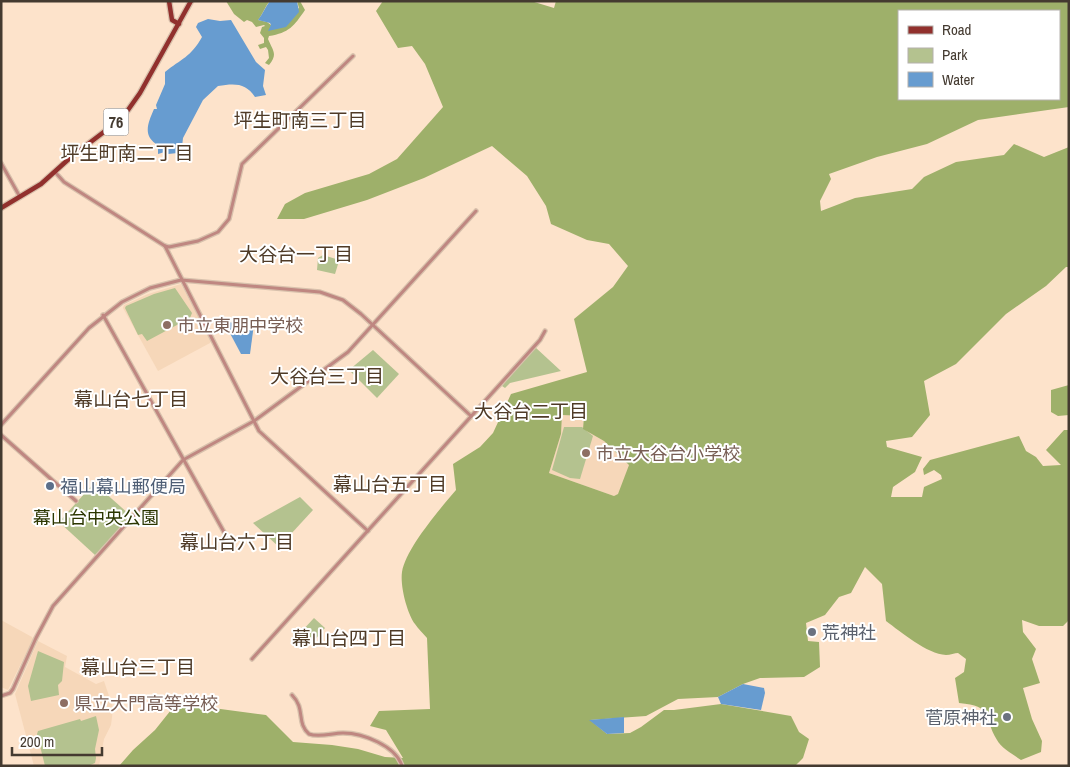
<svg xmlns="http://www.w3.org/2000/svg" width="1070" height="767" font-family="'Archivo Narrow','Noto Sans JP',sans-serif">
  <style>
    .built { fill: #f6d7b9 }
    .green { fill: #b4c28f }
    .forest { fill: #9eb06a; fill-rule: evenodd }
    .water { fill: #679cd0 }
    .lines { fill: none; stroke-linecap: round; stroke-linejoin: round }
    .tertiary-casing { stroke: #d8c1ac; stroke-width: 5.5 }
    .primary-casing { stroke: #d8c1ac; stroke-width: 7 }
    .tertiary { stroke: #bf8781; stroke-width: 3 }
    .primary { stroke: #91302d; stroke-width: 4.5 }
    .education-dot { fill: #8d6e63; stroke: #fff; stroke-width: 2 }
    .service-dot { fill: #5c6f8a; stroke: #fff; stroke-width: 2 }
    .worship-dot { fill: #6b7280; stroke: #fff; stroke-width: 2 }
    .labels { text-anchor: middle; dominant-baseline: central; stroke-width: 4; stroke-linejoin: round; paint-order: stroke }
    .shield { fill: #fff; stroke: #7c756e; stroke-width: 1 }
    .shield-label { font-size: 16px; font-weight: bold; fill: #443a30 }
    .education-label { font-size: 18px; fill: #785e54; stroke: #fff; text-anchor: start }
    .service-label { font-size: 18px; fill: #4e5e75; stroke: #fff; text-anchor: start }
    .park-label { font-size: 18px; fill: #2b3600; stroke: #fff }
    .worship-label { font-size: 18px; fill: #5b616d; stroke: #fff; text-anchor: start }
    .neighbourhood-label { font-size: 19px; fill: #4f3b27; stroke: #fff }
  </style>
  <rect width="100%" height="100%" fill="#fde3cb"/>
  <!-- built -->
  <g class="built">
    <path d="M181,284L211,341L210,343L158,371L123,308L124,305L148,294Z"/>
    <path d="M562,415L584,416L583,429L604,441L629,465L619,494L614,496L549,473L561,434Z"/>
    <path d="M1,620L32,637L33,639L8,690L1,687Z"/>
    <path d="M38,641L67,656L65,667L96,684L104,681L113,708L112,717L111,725L104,739L99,766H34L15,694Z"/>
  </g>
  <!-- green -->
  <g class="green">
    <path d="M323,255L336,259L339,261L335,274L317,270L318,258Z"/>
    <path d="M175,288L192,313L190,318L147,341L142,334L138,335L125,308L126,306L154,294Z"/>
    <path d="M535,347L561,371L510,383L505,388L502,386Z"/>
    <path d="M373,350L399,374L377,398L349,370Z"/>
    <path d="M564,427H582L593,436L580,479L570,478L552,470Z"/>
    <path d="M94,483L130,515L127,520L95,555L59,522Z"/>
    <path d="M300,497L313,510L279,547L253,523Z"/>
    <path d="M314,618L325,628L313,642L301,632Z"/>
    <path d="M38,651L64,662L62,681L58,685L59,695L31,701L28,686Z"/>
    <path d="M96,716L99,730L95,749L96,758L95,763L88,766H45L37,734L38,731L80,719L81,721Z"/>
  </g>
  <!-- forest -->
  <g class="forest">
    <path d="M226,1H270C265,6 263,14 258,20L267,22L271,25L299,8L297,1H300L305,10C294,26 289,33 269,36L268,39C273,51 278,54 269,65L265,63L269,58L268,50L266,47L260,49L258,45L264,43V38L260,33L262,27L265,26L264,25L256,27L252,22L247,20L244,22L234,14Z"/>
    <path d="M383,1H531L554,8L556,1H1069V107L978,120L927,144L877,157L829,174L831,179L820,201L821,211L855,198L912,189L924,177L956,162L1004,155L1014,144L1044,157L1069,147V267H1066L1046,286L1006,314L956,364L924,381L930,415L912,437L886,441L887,447L922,457L915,472L893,487L891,497H922L924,487L942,479L941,475L934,470L924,475L923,469L930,460L1019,436L1026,451L1036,457L1043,466L1061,465L1046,450L1064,430H1069V620L1063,626H1039L1022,620L1023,632L1036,649L1032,659L1040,683L1023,688L1032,719L1042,741L1041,752L1021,760C1014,755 1001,748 997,740C983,717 994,706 959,703L955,678L964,672L966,659L958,653C955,653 950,655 946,655C927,654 901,632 886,621L882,584L865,567L851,593L839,597L825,615L806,623L808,641L819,642L820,667L804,677L760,678L743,684L718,697L678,699L646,716L590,720L607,734L630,733L641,727L664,710H674L721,704L791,716L799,732L809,739L803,758L795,766H119L133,750L155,730L175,705L198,706L266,715L293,742L332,745L358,749L385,757L403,758L386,730L370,726L379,711L430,709L427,638C423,633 418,629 415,624C407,613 400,586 402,572C406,548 440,509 456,490L453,464L480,447L493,433L511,394L587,372L574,319L613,287L628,266L609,244L587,240L551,224L546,206L527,176L492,146L424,178L367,200L304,219H277L285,204L305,193L369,174L397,159L443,107L425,64L412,46L398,48L376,11ZM899,11H1059V99H899ZM562,415L584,416L583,429L604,441L629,465L618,494L614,496L549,473L561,434Z"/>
    <path d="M1069,385V415L1058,416L1051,412V390Z"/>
  </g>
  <!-- water -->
  <g class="water">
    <path d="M270,1H297L299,12L286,27L268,31L271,25L270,23L258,20C263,14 265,7 270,1Z"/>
    <path d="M208,19L220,21L231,20L256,62L265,70L263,86L266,95L255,97C246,83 235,83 218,86L203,100L183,138L182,147L178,153L168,154V151L158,154V145C142,136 148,123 154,109H157L156,105L165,84V72C181,59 191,57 202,37L196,27L198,23Z"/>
    <path d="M224,322L254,324L250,354H241Z"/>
    <path d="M743,684L764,688L765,693L761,710L721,704L718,697Z"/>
    <path d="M624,717V733L607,734L589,720Z"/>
  </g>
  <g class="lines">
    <defs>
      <g id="tertiary">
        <path d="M1,163L20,197"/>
        <path d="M55,172L64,182L165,246L259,431L368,531"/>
        <path d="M165,246L169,247L198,241L218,232L229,219L242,164L353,56"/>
        <path d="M103,315L229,541"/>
        <path d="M1,425L89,328L122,302L150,288L181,280L320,292L343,300L361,314L471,416"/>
        <path d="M1,435L76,501"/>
        <path d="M252,659L540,340L545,331"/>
        <path d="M292,695C306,709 296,723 309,734C319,738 332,733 343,733C363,733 396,746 402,766"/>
        <path d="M1,696L10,693L13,689L36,638L53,606L183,460L254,421L348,352L476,211"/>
      </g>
      <g id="primary">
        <path d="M169,1L172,20L179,24"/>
        <path d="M1,208L41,184L71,157L113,125L128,110L140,93L191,1"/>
      </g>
    </defs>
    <!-- tertiary casing -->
    <use href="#tertiary" class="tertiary-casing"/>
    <!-- primary casing -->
    <use href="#primary" class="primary-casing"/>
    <!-- tertiary -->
    <use href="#tertiary" class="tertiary"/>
    <!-- primary -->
    <use href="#primary" class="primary"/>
  </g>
  <!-- markers -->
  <g class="education-dot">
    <circle cx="167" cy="325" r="5"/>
    <circle cx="586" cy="453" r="5"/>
    <circle cx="64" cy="703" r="5"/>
  </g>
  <circle class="service-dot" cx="50" cy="486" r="5"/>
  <g class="worship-dot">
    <circle cx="812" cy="632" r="5"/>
    <circle cx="1007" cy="717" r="5"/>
  </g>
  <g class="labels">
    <!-- shield labels -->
    <rect class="shield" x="103.5" y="108.5" width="25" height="27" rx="4"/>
    <g class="shield-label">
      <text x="116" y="122">76</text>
    </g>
    <!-- education labels -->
    <g class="education-label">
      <text x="177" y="325">市立東朋中学校</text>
      <text x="596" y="453">市立大谷台小学校</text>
      <text x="74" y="703">県立大門高等学校</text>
    </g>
    <!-- service labels -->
    <g class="service-label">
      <text x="60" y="486">福山幕山郵便局</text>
    </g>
    <!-- park labels -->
    <g class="park-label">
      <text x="96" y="517">幕山台中央公園</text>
    </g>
    <!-- worship labels -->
    <g class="worship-label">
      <text x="822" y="632">荒神社</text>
      <text x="997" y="717" text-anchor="end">菅原神社</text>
    </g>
    <!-- neighbourhood labels -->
    <g class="neighbourhood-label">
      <text x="300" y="120">坪生町南三丁目</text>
      <text x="127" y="153">坪生町南二丁目</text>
      <text x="296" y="254">大谷台一丁目</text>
      <text x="327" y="376">大谷台三丁目</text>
      <text x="131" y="399">幕山台七丁目</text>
      <text x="531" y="411">大谷台二丁目</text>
      <text x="390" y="484">幕山台五丁目</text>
      <text x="237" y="542">幕山台六丁目</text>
      <text x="349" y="638">幕山台四丁目</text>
      <text x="138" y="667">幕山台三丁目</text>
    </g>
  </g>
  <!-- border -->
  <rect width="1070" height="767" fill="none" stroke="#443a30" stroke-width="5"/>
  <!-- legend -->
  <rect x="898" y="10" width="162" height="90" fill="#ffffff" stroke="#b4b0ac"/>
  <rect x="908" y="26" width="25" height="8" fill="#91302d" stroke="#b4b0ac"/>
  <text x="942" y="35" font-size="15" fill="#443a30">Road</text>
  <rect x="908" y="48" width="25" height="15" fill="#b4c28f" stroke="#b4b0ac"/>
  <text x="942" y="60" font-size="15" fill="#443a30">Park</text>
  <rect x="908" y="72" width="25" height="15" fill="#679cd0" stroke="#b4b0ac"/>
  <text x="942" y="85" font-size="15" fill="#443a30">Water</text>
  <!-- scale -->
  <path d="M12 747v8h90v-8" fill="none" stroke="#443a30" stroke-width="2.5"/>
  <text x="20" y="747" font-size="15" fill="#443a30" stroke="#ffffff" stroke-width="4" paint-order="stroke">200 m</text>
</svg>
